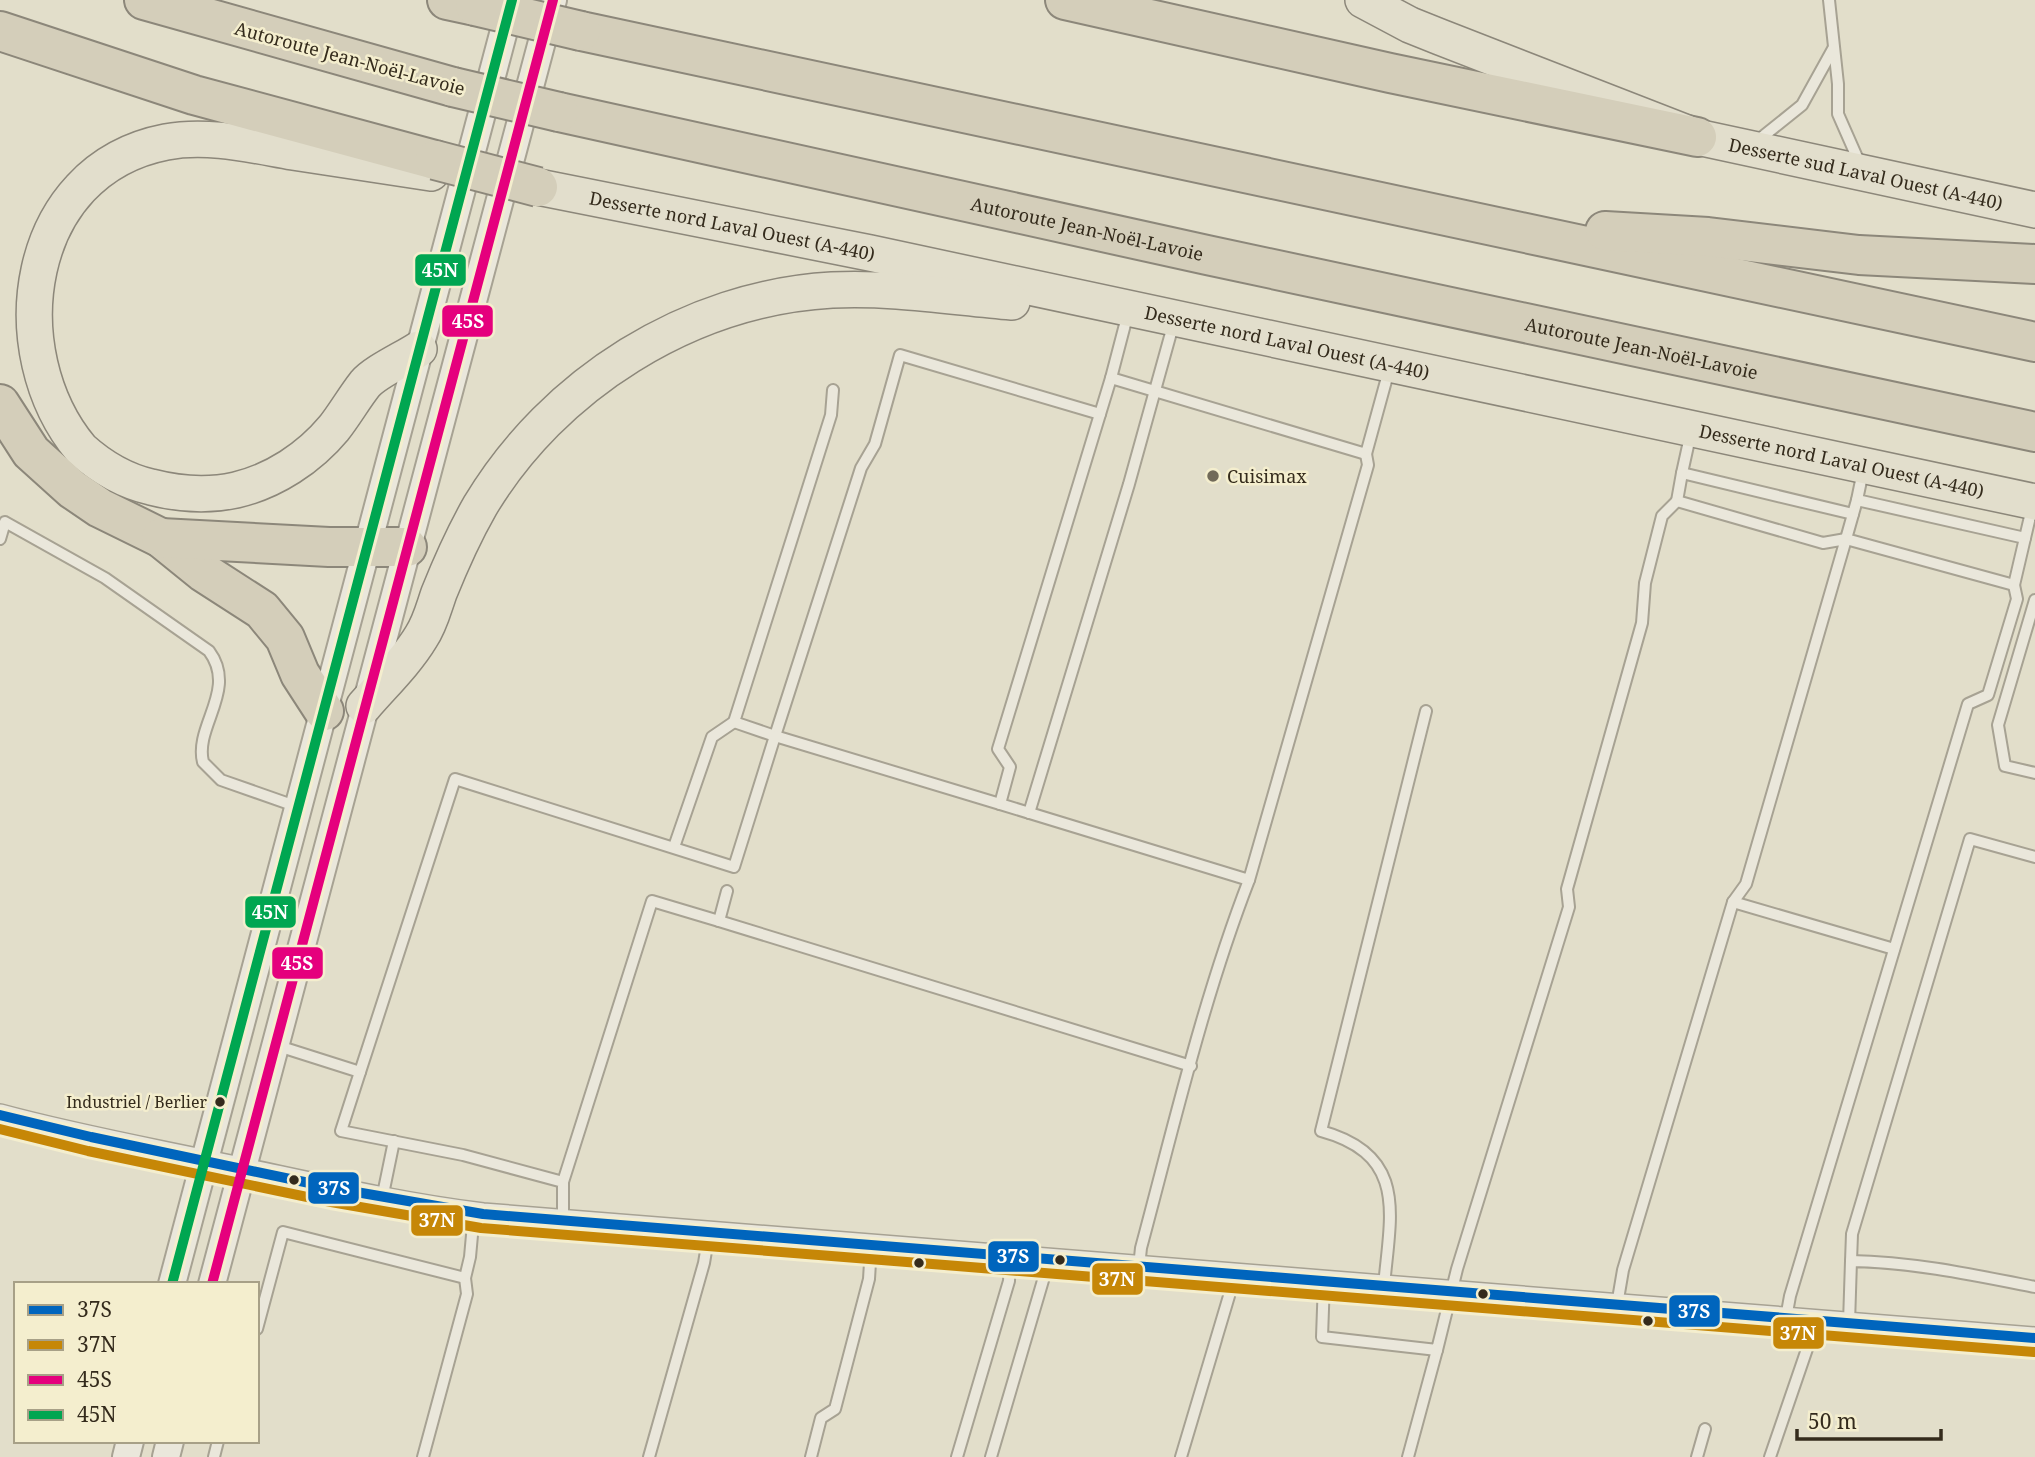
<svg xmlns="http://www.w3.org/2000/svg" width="2035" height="1457" font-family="'Noto Serif',serif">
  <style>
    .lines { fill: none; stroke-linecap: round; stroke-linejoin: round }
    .service-casing { stroke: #a7a293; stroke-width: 14 }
    .minor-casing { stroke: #a7a293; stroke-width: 24 }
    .tertiary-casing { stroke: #a7a293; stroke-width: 30 }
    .primary-casing { stroke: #8c877a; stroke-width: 38 }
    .motorway-casing { stroke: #8c877a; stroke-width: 42 }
    .service { stroke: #eae7db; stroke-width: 10 }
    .minor { stroke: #eae7db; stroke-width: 21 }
    .tertiary { stroke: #eae7db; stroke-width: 26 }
    .primary { stroke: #e2decc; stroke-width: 35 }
    .motorway { stroke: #d4ceba; stroke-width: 38 }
    .motorway-bridge-casing { stroke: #8c877a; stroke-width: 42; stroke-linecap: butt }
    .motorway-bridge { stroke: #d4ceba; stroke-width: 38 }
    .bus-1-casing { stroke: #f4eece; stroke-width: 16 }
    .bus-2-casing { stroke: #f4eece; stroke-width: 16 }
    .bus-3-casing { stroke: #f4eece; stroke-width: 16 }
    .bus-4-casing { stroke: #f4eece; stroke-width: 16 }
    .bus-1 { stroke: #0065bd; stroke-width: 10 }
    .bus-2 { stroke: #c68707; stroke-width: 10 }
    .bus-3 { stroke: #e5007d; stroke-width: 10 }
    .bus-4 { stroke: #00a651; stroke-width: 10 }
    .poi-dot { fill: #716a59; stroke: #f4eece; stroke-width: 2.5 }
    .bus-dot { fill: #342b1c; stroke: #f4eece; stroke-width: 2.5 }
    .labels { text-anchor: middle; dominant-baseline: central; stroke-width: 5; stroke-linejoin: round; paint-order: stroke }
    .bus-label { font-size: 16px; fill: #342b1c; stroke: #f4eece; text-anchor: end }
    .street-label { font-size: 18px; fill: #342b1c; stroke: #f4eece }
    .poi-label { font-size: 18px; fill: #342b1c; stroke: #f4eece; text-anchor: start }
    .line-badge { stroke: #f4eece; stroke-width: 2.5 }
    .badge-label { font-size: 19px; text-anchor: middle; font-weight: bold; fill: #fff }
  </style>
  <rect width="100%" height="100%" fill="#e2deca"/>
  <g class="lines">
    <defs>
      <g id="service">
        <path d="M1829,0L1838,84V114L1860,164"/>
        <path d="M1756,142L1802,105L1833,49"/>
        <path d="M1128,313L1111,378L1366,454L1389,370"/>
        <path d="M1111,378L998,749L1010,767L1000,804L1249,880L1368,465L1366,454"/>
        <path d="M833,390L831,415L734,722L775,736L861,468L875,444L900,355L1100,414"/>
        <path d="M1691,432L1682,473L1853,514"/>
        <path d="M1863,471L1857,500L2025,538L2032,508"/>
        <path d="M1857,500L1846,539L2014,585L2025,538"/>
        <path d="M0,539L5,522L105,578L209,651C238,690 194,726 203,762L221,780L298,807"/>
        <path d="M2035,600L1998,725L2005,766L2035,773"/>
        <path d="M1029,813L1129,484L1174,322"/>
        <path d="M674,847L712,737L734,722"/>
        <path d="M727,891L719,921L1191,1066"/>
        <path d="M1733,902L1894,949"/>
        <path d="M275,1045L360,1072L455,779L734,867L775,736L1000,804"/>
        <path d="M360,1072L341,1131L463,1155L563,1182V1221"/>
        <path d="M563,1182L652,901L719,921"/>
        <path d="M382,1199L394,1141"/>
        <path d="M1851,1261L1852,1234L1970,839L2035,857"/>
        <path d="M1139,1267L1141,1248C1174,1125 1203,999 1249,880"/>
        <path d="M1324,1281L1322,1337L1437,1350L1457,1269L1569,907L1567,889L1642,623L1645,583L1662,516L1677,501"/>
        <path d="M1384,1286C1390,1216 1409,1155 1321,1131L1426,711"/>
        <path d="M1617,1305L1623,1270L1733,902L1746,884L1846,539L1823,543L1677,501L1682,473"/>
        <path d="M1786,1318L1790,1296L1968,704L1988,695L2017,599L2014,585"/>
        <path d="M1849,1323L1851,1261C1913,1262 1974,1275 2035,1287"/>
        <path d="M257,1329L283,1232L465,1278L470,1257L474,1213"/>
        <path d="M214,1457L218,1441"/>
        <path d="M423,1457L467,1294L465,1278"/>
        <path d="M649,1457L704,1263L709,1233"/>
        <path d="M811,1457L821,1418L835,1409L869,1279L871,1246"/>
        <path d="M957,1457L1009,1281L1010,1257"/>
        <path d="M991,1457L1049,1260"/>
        <path d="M1181,1457L1229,1296L1232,1274"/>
        <path d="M1408,1457L1437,1350"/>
        <path d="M1697,1457L1705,1429"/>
        <path d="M1770,1457L1807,1349L1810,1320"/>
      </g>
      <path id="minor" d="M0,1115C81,1137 162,1151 244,1169C324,1186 402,1204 483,1214L2035,1338"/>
      <g id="tertiary">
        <path d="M172,1284L512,0"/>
        <path d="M212,1284L553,0"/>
        <path d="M126,1457L130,1441"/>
        <path d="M166,1457L170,1441"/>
      </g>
      <g id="primary">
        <path id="s1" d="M1363,0L1410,25L1440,37L1697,137L2035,210"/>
        <path id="s2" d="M538,187L870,253L2035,502"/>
        <path d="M419,349C404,359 375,372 365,384C354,398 345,414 334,428C309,458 274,481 236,490C209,496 178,494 151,487C125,481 101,467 81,449C0,352 22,170 166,142C208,134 252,145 293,152C339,159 385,166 431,173"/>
        <path d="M364,706C383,684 406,662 421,637C430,624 434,607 439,593C451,563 464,534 480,506C553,384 689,298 832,290C892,287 952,297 1012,302"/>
      </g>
      <g id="motorway">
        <path d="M144,0L453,87"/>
        <path d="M447,0L475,6"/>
        <path d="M1065,0L1390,73L1697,137"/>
        <path d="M0,31L194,95L435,160"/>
        <path d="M581,31L2035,342"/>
        <path id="s3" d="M559,112L1207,255L2035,432"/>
        <path d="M1605,231L1708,237L1859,255L2035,264"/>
        <path d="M0,404L31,452L72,489L100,508L161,538L203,572L262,610L285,638L300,674L324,711"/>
        <path d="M161,538L329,547H407"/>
      </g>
    </defs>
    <!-- service casing -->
    <use href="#service" class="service-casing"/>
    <!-- minor casing -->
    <use href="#minor" class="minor-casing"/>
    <!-- tertiary casing -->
    <use href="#tertiary" class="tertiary-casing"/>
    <!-- primary casing -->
    <use href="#primary" class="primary-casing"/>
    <!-- motorway casing -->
    <use href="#motorway" class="motorway-casing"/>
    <!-- service -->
    <use href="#service" class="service"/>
    <!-- minor -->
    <use href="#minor" class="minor"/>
    <!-- tertiary -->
    <use href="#tertiary" class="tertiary"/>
    <!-- primary -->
    <use href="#primary" class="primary"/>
    <!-- motorway -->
    <use href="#motorway" class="motorway"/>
    <defs>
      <g id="motorway-bridge">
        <path d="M475,6L581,31"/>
        <path d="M453,87L559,112"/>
        <path d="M435,160L538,187"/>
      </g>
    </defs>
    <!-- motorway-bridge casing -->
    <use href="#motorway-bridge" class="motorway-bridge-casing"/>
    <!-- motorway-bridge -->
    <use href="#motorway-bridge" class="motorway-bridge"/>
    <defs>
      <path id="bus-1" d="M0,1115L91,1137L333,1188L483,1214L2035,1338"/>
      <path id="bus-2" d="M0,1129L88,1151L331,1202L481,1228L2034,1352"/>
      <path id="bus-3" d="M212,1284L553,0"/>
      <path id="bus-4" d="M172,1284L512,0"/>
    </defs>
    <!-- bus-1 casing -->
    <use href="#bus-1" class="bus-1-casing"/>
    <!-- bus-2 casing -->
    <use href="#bus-2" class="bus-2-casing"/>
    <!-- bus-3 casing -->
    <use href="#bus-3" class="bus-3-casing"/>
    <!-- bus-4 casing -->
    <use href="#bus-4" class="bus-4-casing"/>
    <!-- bus-1 -->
    <use href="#bus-1" class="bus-1"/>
    <!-- bus-2 -->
    <use href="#bus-2" class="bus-2"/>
    <!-- bus-3 -->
    <use href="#bus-3" class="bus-3"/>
    <!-- bus-4 -->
    <use href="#bus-4" class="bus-4"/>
  </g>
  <!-- markers -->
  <circle class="poi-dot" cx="1213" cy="476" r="7"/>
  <g class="bus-dot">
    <circle cx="220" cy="1102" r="6"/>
    <circle cx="294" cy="1180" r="6"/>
    <circle cx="1060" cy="1260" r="6"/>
    <circle cx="919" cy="1263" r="6"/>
    <circle cx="1483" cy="1294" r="6"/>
    <circle cx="1648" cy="1321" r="6"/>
  </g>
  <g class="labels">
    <!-- bus labels -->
    <g class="bus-label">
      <text x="207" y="1102">Industriel / Berlier</text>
    </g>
    <!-- street labels -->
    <g class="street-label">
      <text transform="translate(350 58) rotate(15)">Autoroute Jean-Noël-Lavoie</text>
      <text stroke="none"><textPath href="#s1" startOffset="534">Desserte sud Laval Ouest (A-440)</textPath></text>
      <text stroke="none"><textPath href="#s2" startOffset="198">Desserte nord Laval Ouest (A-440)</textPath></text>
      <text stroke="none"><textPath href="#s3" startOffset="541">Autoroute Jean-Noël-Lavoie</textPath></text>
      <text stroke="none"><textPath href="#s2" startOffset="765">Desserte nord Laval Ouest (A-440)</textPath></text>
      <text stroke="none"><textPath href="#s3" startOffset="1108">Autoroute Jean-Noël-Lavoie</textPath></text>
      <text stroke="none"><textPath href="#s2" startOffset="1332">Desserte nord Laval Ouest (A-440)</textPath></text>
    </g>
    <!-- poi labels -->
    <g class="poi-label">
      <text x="1227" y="476">Cuisimax</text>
    </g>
  </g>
  <g class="line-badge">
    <rect x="414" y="253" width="53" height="34" rx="7" fill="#00a651"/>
    <rect x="441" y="304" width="53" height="34" rx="7" fill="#e5007d"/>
    <rect x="244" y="895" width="53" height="34" rx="7" fill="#00a651"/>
    <rect x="271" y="946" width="53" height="34" rx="7" fill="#e5007d"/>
    <rect x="307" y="1171" width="53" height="34" rx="7" fill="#0065bd"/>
    <rect x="410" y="1204" width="54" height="33" rx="7" fill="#c68707"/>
    <rect x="987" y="1240" width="53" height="33" rx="7" fill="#0065bd"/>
    <rect x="1091" y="1262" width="53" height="34" rx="7" fill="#c68707"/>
    <rect x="1668" y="1294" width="53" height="34" rx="7" fill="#0065bd"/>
    <rect x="1772" y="1316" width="53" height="34" rx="7" fill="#c68707"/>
  </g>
  <g class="badge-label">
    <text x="440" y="277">45N</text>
    <text x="468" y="328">45S</text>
    <text x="270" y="919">45N</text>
    <text x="297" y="970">45S</text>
    <text x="334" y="1195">37S</text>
    <text x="437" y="1227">37N</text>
    <text x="1013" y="1263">37S</text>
    <text x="1117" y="1286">37N</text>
    <text x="1694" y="1318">37S</text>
    <text x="1798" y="1340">37N</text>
  </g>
  <!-- legend -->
  <rect x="14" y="1282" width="245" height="161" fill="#f4eece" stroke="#a7a087" stroke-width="2"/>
  <rect x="28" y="1305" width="35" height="10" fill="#0065bd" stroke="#a7a087" stroke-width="2"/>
  <text x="77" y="1317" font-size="21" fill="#342b1c">37S</text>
  <rect x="28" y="1340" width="35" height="10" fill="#c68707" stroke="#a7a087" stroke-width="2"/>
  <text x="77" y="1352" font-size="21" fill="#342b1c">37N</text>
  <rect x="28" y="1375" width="35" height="10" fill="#e5007d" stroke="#a7a087" stroke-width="2"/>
  <text x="77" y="1387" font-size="21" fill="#342b1c">45S</text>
  <rect x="28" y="1410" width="35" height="10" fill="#00a651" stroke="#a7a087" stroke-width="2"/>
  <text x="77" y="1422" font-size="21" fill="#342b1c">45N</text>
  <!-- scale -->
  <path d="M1797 1429v10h144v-10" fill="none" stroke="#342b1c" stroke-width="3.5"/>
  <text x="1808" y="1429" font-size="21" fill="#342b1c" stroke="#f4eece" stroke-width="5" paint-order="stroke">50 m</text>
</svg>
